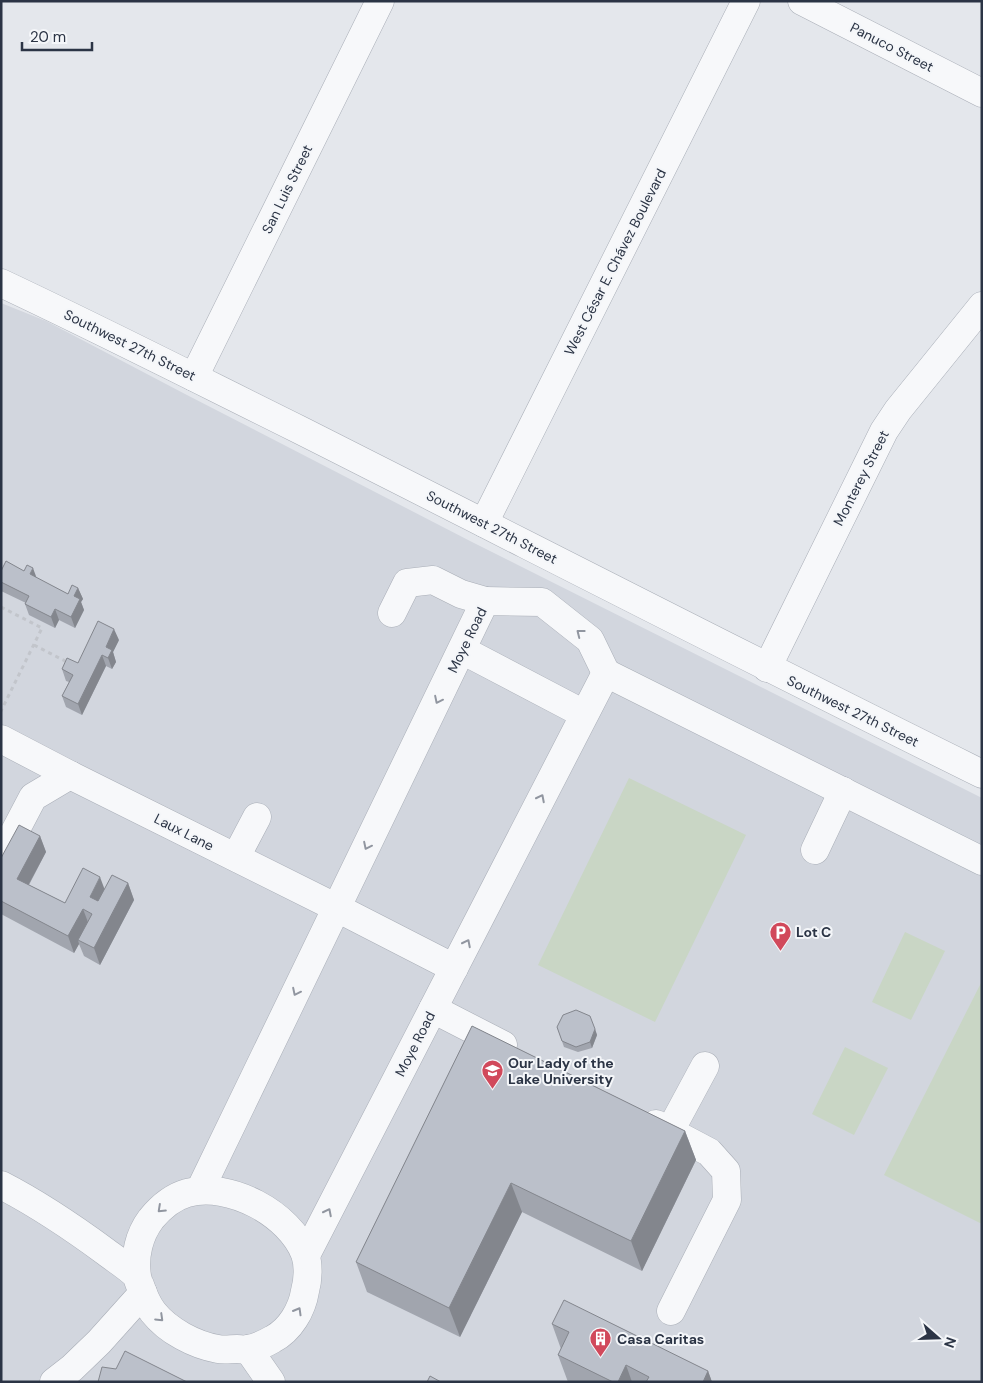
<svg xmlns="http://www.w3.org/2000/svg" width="983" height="1383" font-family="'DM Sans',sans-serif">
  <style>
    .built { fill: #d2d6de }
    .green { fill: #c9d6c5 }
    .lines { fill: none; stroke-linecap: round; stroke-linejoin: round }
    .minor-casing { stroke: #a9aeb7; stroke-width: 29 }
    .path { stroke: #c2c5cb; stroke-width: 3; stroke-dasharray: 4 4; stroke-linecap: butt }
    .minor { stroke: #f7f8fa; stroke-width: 28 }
    .wall { fill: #a1a5ae }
    .shaded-wall { fill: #83868d }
    .building { fill: #bbc0ca; stroke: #83868d }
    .oneway { stroke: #9196a0 }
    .labels { text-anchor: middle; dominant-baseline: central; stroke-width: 4; stroke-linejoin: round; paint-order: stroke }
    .street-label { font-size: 14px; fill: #2b3445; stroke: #f4f6f9 }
    .poi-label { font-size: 14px; font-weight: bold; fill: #2b3445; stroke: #f4f6f9; text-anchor: start }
  </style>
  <rect width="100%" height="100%" fill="#e4e7ec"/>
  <!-- built -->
  <path class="built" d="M1,303L46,321L185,394L472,542L982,798V1382H1Z"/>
  <!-- green -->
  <g class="green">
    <path d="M629,778L746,835L655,1022L538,965Z"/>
    <path d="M905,932L945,951L911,1020L872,1002Z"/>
    <path d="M982,981V1224L884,1175Z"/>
    <path d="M845,1047L888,1068L854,1135L812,1114Z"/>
  </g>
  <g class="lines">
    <defs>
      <g id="minor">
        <path d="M802,1L982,93"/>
        <path d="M1,283C101,330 199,380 298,429C526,544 753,661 982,774"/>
        <path d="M194,377L380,1"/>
        <path d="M484,523L746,1"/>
        <path d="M392,613L407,583L433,580L461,594L485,601"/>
        <path d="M462,650L584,714"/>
        <path d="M767,668L884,431L898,410L982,306"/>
        <path d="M606,673L982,861"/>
        <path d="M1,739L70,775"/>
        <path d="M815,850L843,791"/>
        <path d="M236,857L257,817"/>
        <path d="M1,858L33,797L70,775L337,908L454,968"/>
        <path d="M433,1009L503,1045"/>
        <path d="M656,1124L709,1152L726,1171L727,1200L671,1311"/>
        <path d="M670,1131L705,1066"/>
        <path d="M1,1185C38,1204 72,1227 106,1252C115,1259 128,1267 136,1275C138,1278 138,1282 140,1285C143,1294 147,1304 153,1312C168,1331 195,1345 218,1349C224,1350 231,1349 237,1349C240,1349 245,1350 248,1349C256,1348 266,1343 273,1339C290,1330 302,1310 305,1291C308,1280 309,1265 305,1254C290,1214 229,1181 187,1193C173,1197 160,1208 151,1219C139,1235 134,1256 137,1276"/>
        <path d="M200,1190L485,601L542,602L590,640L606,673"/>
        <path d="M306,1255L606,673"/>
        <path d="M248,1349L271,1382"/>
        <path d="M54,1382L72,1368L99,1342L143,1293"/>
      </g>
    </defs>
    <!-- minor casing -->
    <use href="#minor" class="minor-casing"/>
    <!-- path -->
    <g class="path">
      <path d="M1,607L42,628L1,711"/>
      <path d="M34,645L69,663"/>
    </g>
    <!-- minor -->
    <use href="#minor" class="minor"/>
  </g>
  <!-- wall -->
  <g class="wall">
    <path d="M1,571L36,578L68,594L78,588L83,599L81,602L84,610L75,628L59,620L55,628L29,615L25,604L26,603L1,591Z"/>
    <path d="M119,640L113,652L116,662L112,669L106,666L82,715L66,707L62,696L69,682L66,681L62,669L78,663Z"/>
    <path d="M40,836L46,852L29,885L65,903L105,889L128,883L134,900L100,965L84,956L79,944L74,953L1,914V858Z"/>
    <path d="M472,1026L685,1131L696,1160L642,1271L522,1212L460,1337L367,1292L356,1262Z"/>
    <path d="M557,1027L595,1029L597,1035L592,1048L578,1052L564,1047Z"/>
    <path d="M552,1324L708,1371L712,1382H568L558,1355L561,1349Z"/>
  </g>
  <!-- shaded-wall -->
  <g class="shaded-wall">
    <path d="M33,568L37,579L30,574Z"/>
    <path d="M78,588L83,599L81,602L84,610L75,628L71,617L74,596Z"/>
    <path d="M55,609L59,620L55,628L51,617Z"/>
    <path d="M114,629L119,640L113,652L116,662L112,669L108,658L106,647Z"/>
    <path d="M102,655L106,666L82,715L78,704Z"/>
    <path d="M40,836L46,852L23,895L17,879Z"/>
    <path d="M100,877L106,893L96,913L90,897Z"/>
    <path d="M128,883L134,900L100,965L94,948Z"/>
    <path d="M83,909L89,925L78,940L79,944L74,953L68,936Z"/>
    <path d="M595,1029L597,1035L592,1048L590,1042Z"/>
    <path d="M685,1131L696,1160L642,1271L631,1241Z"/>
    <path d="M511,1183L522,1212L460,1337L449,1308Z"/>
    <path d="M626,1365L632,1382H618Z"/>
    <path d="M708,1371L712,1382H703Z"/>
  </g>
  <!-- building -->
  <g class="building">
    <path d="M6,561L24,571L27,565L33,568L30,574L68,594L72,585L78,588L74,596L80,599L71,617L55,609L51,617L25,604L29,596L1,582V571Z"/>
    <path d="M98,621L114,629L106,647L112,650L108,658L102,655L78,704L62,696L73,675L62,669L67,658L78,663Z"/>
    <path d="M19,825L40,836L17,879L65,903L83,868L100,877L90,897L98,901L112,875L128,883L94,948L78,940L92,914L83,909L68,936L1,901V858Z"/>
    <path d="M576,1010L590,1016L595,1029L590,1042L576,1047L562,1041L557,1027L563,1015Z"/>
    <path d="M472,1026L685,1131L631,1241L511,1183L449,1308L356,1262Z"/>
    <path d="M564,1300L708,1371L703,1382H646L649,1377L626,1365L618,1382H613L558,1355L569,1332L552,1324Z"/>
    <path d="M125,1351L187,1382H98L102,1367L116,1369Z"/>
    <path d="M430,1376L441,1382H427Z"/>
  </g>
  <!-- one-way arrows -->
  <defs><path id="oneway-chevron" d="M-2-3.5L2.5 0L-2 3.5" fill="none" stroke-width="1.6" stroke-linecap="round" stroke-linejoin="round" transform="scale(1.25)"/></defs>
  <g class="oneway">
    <use href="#oneway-chevron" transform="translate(580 633) rotate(-142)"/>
    <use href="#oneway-chevron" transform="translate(438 700) rotate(116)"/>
    <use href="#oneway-chevron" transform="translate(541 798) rotate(-63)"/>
    <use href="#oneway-chevron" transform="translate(367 846) rotate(116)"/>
    <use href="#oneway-chevron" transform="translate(467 943) rotate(-63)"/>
    <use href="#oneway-chevron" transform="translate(296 992) rotate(116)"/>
    <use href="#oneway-chevron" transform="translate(161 1209) rotate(137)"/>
    <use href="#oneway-chevron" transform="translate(328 1212) rotate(-63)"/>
    <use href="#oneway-chevron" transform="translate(298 1311) rotate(-60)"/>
    <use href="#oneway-chevron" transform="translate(160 1318) rotate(44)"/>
  </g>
  <!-- icons -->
  <defs>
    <symbol id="parking-pin" viewBox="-11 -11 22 30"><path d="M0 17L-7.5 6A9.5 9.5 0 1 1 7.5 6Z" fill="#d1495b" stroke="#f4f6f9"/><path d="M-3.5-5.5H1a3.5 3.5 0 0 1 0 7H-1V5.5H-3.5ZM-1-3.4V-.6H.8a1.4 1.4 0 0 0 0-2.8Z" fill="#fff"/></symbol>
    <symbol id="university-pin" viewBox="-11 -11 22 30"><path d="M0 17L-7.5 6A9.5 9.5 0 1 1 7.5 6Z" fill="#d1495b" stroke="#f4f6f9"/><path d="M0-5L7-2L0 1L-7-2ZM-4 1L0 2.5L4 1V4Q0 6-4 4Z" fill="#fff"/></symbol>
    <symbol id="building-pin" viewBox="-11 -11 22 30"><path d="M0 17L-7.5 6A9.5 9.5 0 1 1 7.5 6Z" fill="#d1495b" stroke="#f4f6f9"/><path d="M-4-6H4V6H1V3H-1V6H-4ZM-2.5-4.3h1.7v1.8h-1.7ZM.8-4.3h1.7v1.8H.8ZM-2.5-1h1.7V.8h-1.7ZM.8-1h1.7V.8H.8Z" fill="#fff"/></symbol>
  </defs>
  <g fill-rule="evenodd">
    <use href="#parking-pin" x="768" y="920" width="25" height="34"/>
    <use href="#university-pin" x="480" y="1058" width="25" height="34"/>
    <use href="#building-pin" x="588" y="1326" width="25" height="34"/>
  </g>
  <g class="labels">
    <!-- street labels -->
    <g class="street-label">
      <text transform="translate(892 47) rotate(27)">Panuco Street</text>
      <text transform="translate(287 189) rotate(-64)">San Luis Street</text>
      <text transform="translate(615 262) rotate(-63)">West César E. Chávez Boulevard</text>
      <text transform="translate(130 345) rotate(26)">Southwest 27th Street</text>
      <text transform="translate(861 478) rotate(-63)">Monterey Street</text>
      <text transform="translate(492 527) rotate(27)">Southwest 27th Street</text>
      <text transform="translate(467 640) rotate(-64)">Moye Road</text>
      <text transform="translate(853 711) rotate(26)">Southwest 27th Street</text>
      <text transform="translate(184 832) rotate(27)">Laux Lane</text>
      <text transform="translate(415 1044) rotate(-63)">Moye Road</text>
    </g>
    <!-- poi labels -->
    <g class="poi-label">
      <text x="796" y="932">Lot C</text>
      <text x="508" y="1063">Our Lady of the<tspan x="508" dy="16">Lake University</tspan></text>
      <text x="617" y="1339">Casa Caritas</text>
    </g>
  </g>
  <!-- border -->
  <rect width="983" height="1383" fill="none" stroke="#2b3445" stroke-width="5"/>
  <!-- north arrow -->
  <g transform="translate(938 1338) rotate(110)" stroke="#f4f6f9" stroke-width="4" paint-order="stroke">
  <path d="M0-4L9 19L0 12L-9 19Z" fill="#2b3445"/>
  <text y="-8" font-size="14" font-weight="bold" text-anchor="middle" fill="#2b3445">N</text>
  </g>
  <!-- scale -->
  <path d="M22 42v8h70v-8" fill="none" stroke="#2b3445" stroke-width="2.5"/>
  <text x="30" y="42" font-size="15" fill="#2b3445" stroke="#f4f6f9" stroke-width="4" paint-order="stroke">20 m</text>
</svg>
